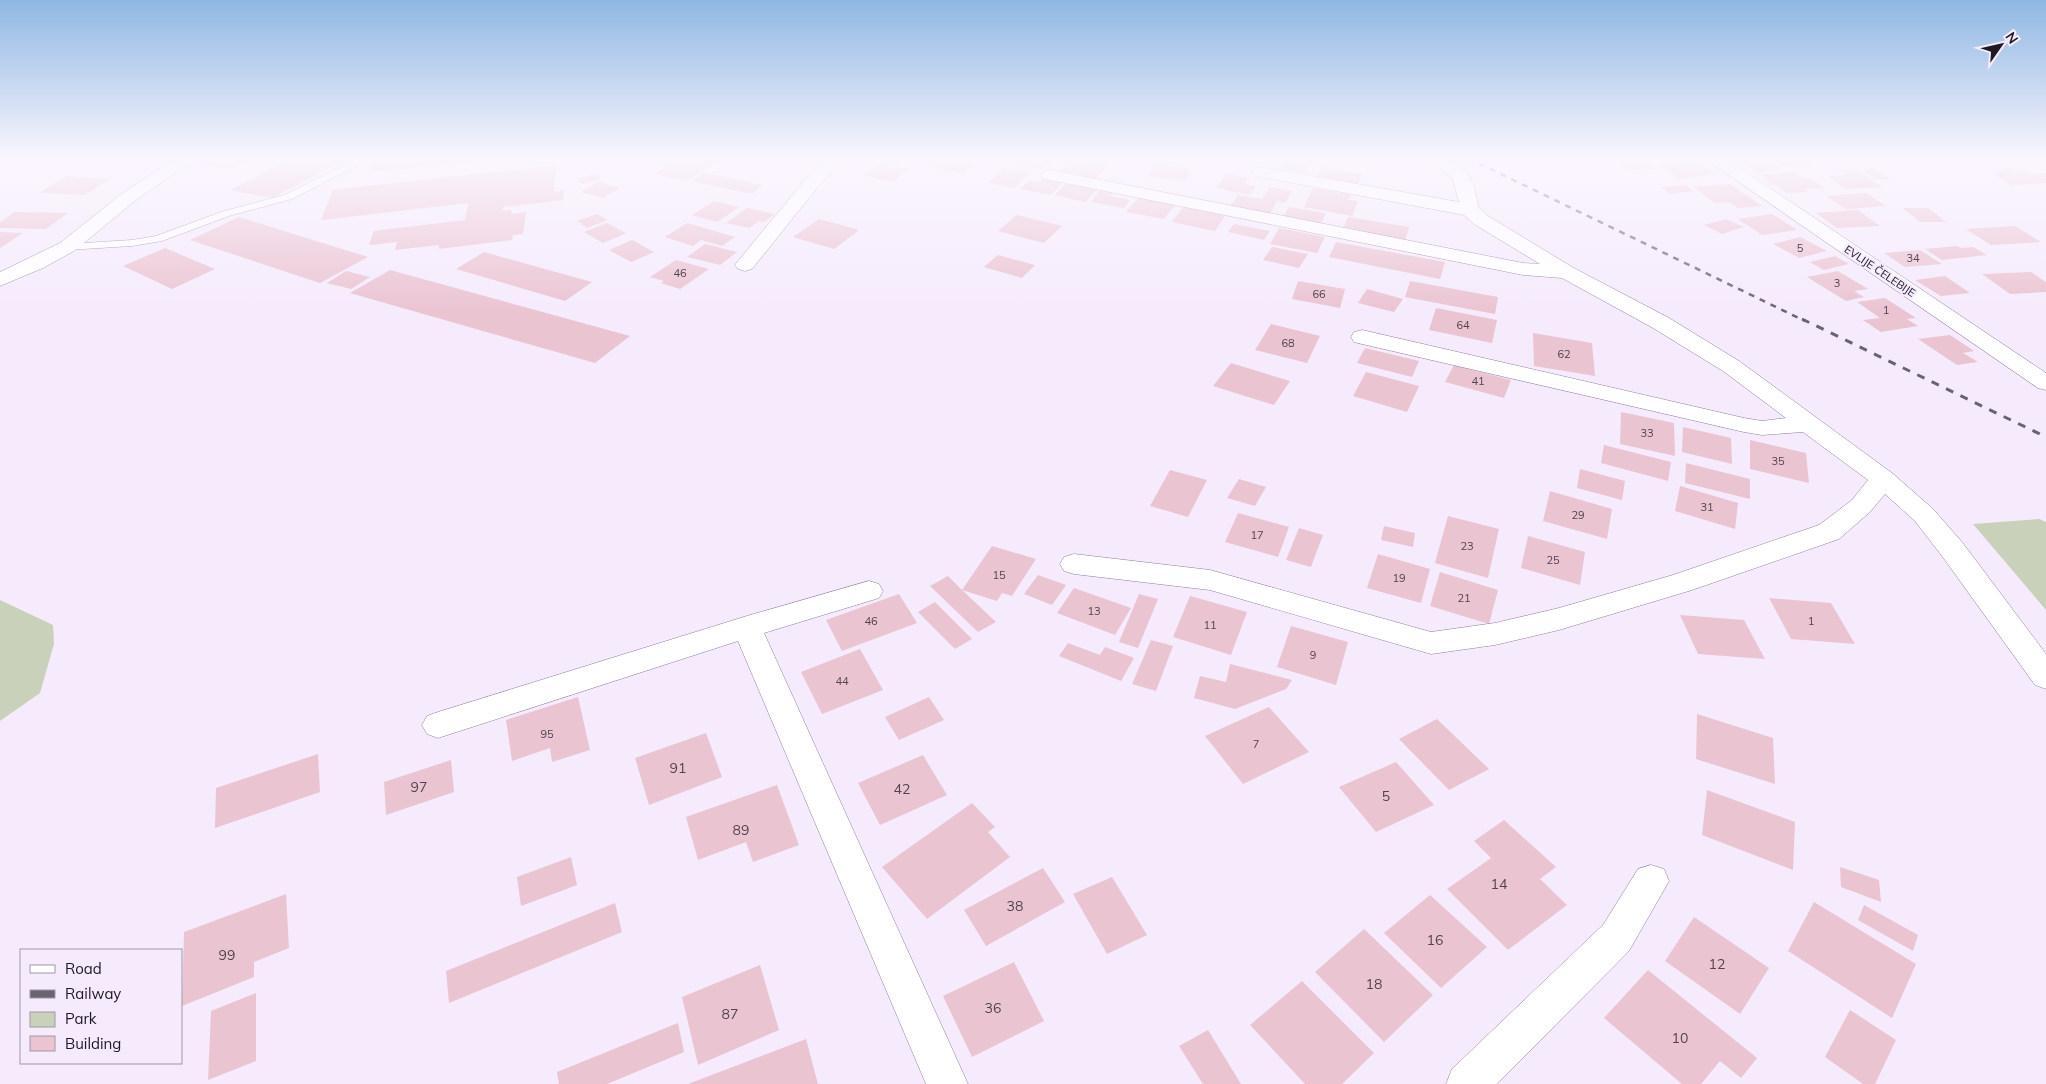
<svg xmlns="http://www.w3.org/2000/svg" width="2046" height="1084" font-family="Mulish,sans-serif">
  <style>
    .green { fill: #c9d1ba }
    .building { fill: #ebc4d2 }
    .lines { fill: none; stroke-linecap: round; stroke-linejoin: round }
    .service-casing { stroke: #8e7f99; stroke-width: 1 }
    .minor-casing { stroke: #8e7f99; stroke-width: 1 }
    .tertiary-casing { stroke: #8e7f99; stroke-width: 1 }
    .service { fill: #fff; fill-rule: evenodd }
    .minor { fill: #fff; fill-rule: evenodd }
    .tertiary { fill: #fff; fill-rule: evenodd }
    .rail-far1 { stroke: #6a6370; stroke-width: 2.5; stroke-dasharray: 6 6; stroke-linecap: butt }
    .rail { stroke: #6a6370; stroke-width: 3; stroke-dasharray: 8 8; stroke-linecap: butt }
    .labels { text-anchor: middle; dominant-baseline: central; stroke-width: 4; stroke-linejoin: round; paint-order: stroke }
    .number-label { font-size: 11px; fill: #51444f }
    .far-street-label { font-size: 11px; fill: #1e1923; stroke: #f5ebfc }
    .near-number-label { font-size: 14px; fill: #51444f }
  </style>
  <rect width="100%" height="100%" fill="#f5ebfc"/>
  <!-- green -->
  <g class="green">
    <path d="M2039,519L2046,522V610L1973,524Z"/>
    <path d="M0,600L53,625L54,644L40,693L0,721Z"/>
  </g>
  <!-- building -->
  <g class="building">
    <path d="M213,158H251L233,169L201,166Z"/>
    <path d="M293,158H348L272,198L231,190Z"/>
    <path d="M374,158H492V160L369,172Z"/>
    <path d="M680,158H723L687,181L654,174Z"/>
    <path d="M934,158H957L977,163L963,174L924,166Z"/>
    <path d="M1018,158H1055L1042,169L1013,163Z"/>
    <path d="M1616,158H1633L1638,163H1648L1655,169L1629,170Z"/>
    <path d="M1287,159L1311,164L1305,173L1281,168Z"/>
    <path d="M1764,159L1782,170L1758,172L1741,161Z"/>
    <path d="M1803,159L1812,165L1783,167L1775,161Z"/>
    <path d="M1071,160L1106,166L1096,179L1059,173Z"/>
    <path d="M1696,161L1716,174L1679,179L1659,166Z"/>
    <path d="M880,163L909,170L892,182L863,175Z"/>
    <path d="M1155,164L1191,169L1185,181L1148,176Z"/>
    <path d="M556,165L554,192L564,190L563,200L503,207L502,211L512,210L511,214L526,212L523,234L513,235L512,240L439,249V245L395,250L397,242L369,245L374,231L465,220L468,203L321,220L333,190Z"/>
    <path d="M1003,167L1029,172L1015,188L989,183Z"/>
    <path d="M1322,167L1362,174L1357,186L1316,179Z"/>
    <path d="M1999,168H2010L2015,171L2024,170L2029,174L2046,173V183L2011,185L1991,172L2004,171Z"/>
    <path d="M1874,169L1890,179L1876,180L1861,170Z"/>
    <path d="M1857,170L1883,187L1845,189L1828,176L1847,175L1840,171Z"/>
    <path d="M1794,172L1803,178H1810L1824,188L1804,189L1808,192L1787,193L1776,185H1771L1763,179H1767L1759,174Z"/>
    <path d="M704,173L763,185L752,194L692,181Z"/>
    <path d="M1226,173L1248,178L1245,184L1256,186L1250,195L1216,188Z"/>
    <path d="M598,174L602,179L581,184L578,178Z"/>
    <path d="M66,176L111,179L85,195L39,193Z"/>
    <path d="M1043,178L1063,182L1051,195L1020,189L1029,180L1039,182Z"/>
    <path d="M598,182L620,188L603,198L581,192Z"/>
    <path d="M1066,183L1097,189L1085,202L1055,195Z"/>
    <path d="M1730,184L1762,206L1738,208L1729,202L1715,203L1694,187Z"/>
    <path d="M1685,185L1694,191L1670,194L1661,187Z"/>
    <path d="M1270,187L1292,191L1285,203L1277,201L1269,215L1229,208L1238,195L1262,199Z"/>
    <path d="M1313,188L1351,195L1348,200L1358,201L1352,216L1304,207Z"/>
    <path d="M1100,190L1113,192L1110,196L1130,200L1124,208L1091,202Z"/>
    <path d="M1866,193L1886,206L1846,209L1826,196Z"/>
    <path d="M1138,198L1175,205L1164,219L1126,212Z"/>
    <path d="M714,201L739,207L717,222L692,215Z"/>
    <path d="M1183,207L1225,216L1215,231L1172,222Z"/>
    <path d="M1289,207L1326,213L1320,226L1282,219Z"/>
    <path d="M747,208L775,214L764,222L759,221L749,228L726,223Z"/>
    <path d="M1903,208H1928L1946,222H1920Z"/>
    <path d="M1858,210L1880,226L1837,228L1816,213Z"/>
    <path d="M15,212L68,213L46,229L0,228V222Z"/>
    <path d="M597,214L607,220L587,228L577,221Z"/>
    <path d="M1772,214L1797,230L1762,235L1738,219Z"/>
    <path d="M1017,215L1062,226L1044,243L998,231Z"/>
    <path d="M239,217L368,257L320,283L190,240Z"/>
    <path d="M1348,217L1409,227L1405,241L1359,233L1360,230L1344,227Z"/>
    <path d="M819,219L859,230L834,249L793,237Z"/>
    <path d="M1726,219L1744,227L1722,234L1704,225Z"/>
    <path d="M607,223L626,233L603,243L584,232Z"/>
    <path d="M687,223L735,237L722,246L701,240L693,246L665,237Z"/>
    <path d="M1234,224L1270,231L1264,240L1228,232Z"/>
    <path d="M2015,226L2041,242L1991,245L1966,229Z"/>
    <path d="M1279,228L1325,237L1317,253L1270,244Z"/>
    <path d="M0,232L23,233L0,248Z"/>
    <path d="M1800,237L1827,251L1799,258L1773,244Z"/>
    <path d="M632,240L654,252L631,262L609,250Z"/>
    <path d="M1336,242L1445,262L1440,279L1329,257Z"/>
    <path d="M705,244L737,252L720,265L687,257Z"/>
    <path d="M1957,246L1961,248L1973,247L1987,255L1942,260L1925,249Z"/>
    <path d="M1272,247L1308,254L1299,268L1263,260Z"/>
    <path d="M165,248L215,269L172,289L123,266Z"/>
    <path d="M1920,250L1942,264L1905,267L1884,253Z"/>
    <path d="M484,252L592,282L565,301L456,269Z"/>
    <path d="M998,255L1035,265L1022,278L984,267Z"/>
    <path d="M1835,256L1849,264L1824,270L1810,262Z"/>
    <path d="M676,260L709,269L680,289L661,283L664,281L650,277Z"/>
    <path d="M390,270L630,336L595,363L350,293Z"/>
    <path d="M346,271L370,277L351,289L327,283Z"/>
    <path d="M1838,271L1868,289L1854,291L1864,297L1846,301L1807,277Z"/>
    <path d="M2031,272L2046,282V292L2010,294L1982,274Z"/>
    <path d="M1945,276L1970,293L1941,296L1915,280Z"/>
    <path d="M1298,281L1345,289L1340,308L1292,299Z"/>
    <path d="M1410,281L1498,297L1495,314L1405,297Z"/>
    <path d="M1367,289L1403,299L1394,312L1358,303Z"/>
    <path d="M1885,298L1916,318L1907,319L1918,326L1881,332L1863,320L1880,318L1857,302Z"/>
    <path d="M1436,308L1497,320L1492,343L1429,330Z"/>
    <path d="M1271,324L1320,336L1307,363L1255,350Z"/>
    <path d="M1533,333L1592,343L1595,376L1534,366Z"/>
    <path d="M1950,335L1974,351L1963,353L1978,362L1957,365L1918,339Z"/>
    <path d="M1365,348L1419,361L1412,377L1357,363Z"/>
    <path d="M1231,363L1290,381L1274,405L1213,386Z"/>
    <path d="M1454,365L1511,380L1504,398L1445,382Z"/>
    <path d="M1366,372L1419,386L1407,412L1353,396Z"/>
    <path d="M1621,412L1674,423L1675,456L1620,444Z"/>
    <path d="M1683,427L1731,438L1732,464L1682,452Z"/>
    <path d="M1750,440L1806,453L1809,483L1750,469Z"/>
    <path d="M1604,445L1671,462L1668,481L1601,463Z"/>
    <path d="M1686,463L1750,479V499L1685,483Z"/>
    <path d="M1580,469L1625,481L1622,500L1577,488Z"/>
    <path d="M1170,470L1207,480L1188,517L1150,506Z"/>
    <path d="M1239,479L1266,487L1255,506L1227,498Z"/>
    <path d="M1680,486L1738,503L1735,529L1675,511Z"/>
    <path d="M1550,491L1612,509L1607,539L1543,521Z"/>
    <path d="M1238,513L1289,527L1278,557L1225,542Z"/>
    <path d="M1448,516L1499,529L1488,578L1435,563Z"/>
    <path d="M1384,526L1415,533L1413,547L1381,540Z"/>
    <path d="M1299,528L1323,535L1311,567L1286,560Z"/>
    <path d="M1528,536L1585,552L1580,585L1521,568Z"/>
    <path d="M992,546L1036,559L1012,596L1002,593L997,601L962,590Z"/>
    <path d="M1378,554L1430,569L1421,603L1367,588Z"/>
    <path d="M1440,572L1498,590L1489,624L1430,606Z"/>
    <path d="M1038,575L1066,585L1052,605L1024,594Z"/>
    <path d="M948,576L962,590L996,622L978,632L930,586Z"/>
    <path d="M1074,588L1131,608L1115,635L1057,613Z"/>
    <path d="M899,594L917,623L842,651L826,620Z"/>
    <path d="M1139,594L1158,599L1138,648L1119,642Z"/>
    <path d="M1190,596L1247,612L1231,655L1173,637Z"/>
    <path d="M1769,598L1831,603L1855,644L1791,639Z"/>
    <path d="M935,602L972,639L955,649L918,612Z"/>
    <path d="M1680,615L1744,620L1765,659L1698,654Z"/>
    <path d="M1291,626L1348,642L1336,685L1277,667Z"/>
    <path d="M1151,640L1173,646L1156,691L1132,684Z"/>
    <path d="M1068,643L1100,655L1105,647L1134,658L1121,681L1059,656Z"/>
    <path d="M860,649L883,690L822,714L801,672Z"/>
    <path d="M1230,664L1292,680L1286,689L1235,709L1194,698L1200,676L1226,682Z"/>
    <path d="M578,697L590,750L552,762L550,748L512,761L506,720Z"/>
    <path d="M929,697L944,720L899,740L885,717Z"/>
    <path d="M1269,707L1309,752L1243,784L1205,736Z"/>
    <path d="M1697,714L1773,738L1775,784L1696,759Z"/>
    <path d="M1437,719L1489,769L1449,790L1399,739Z"/>
    <path d="M706,733L722,777L649,805L635,758Z"/>
    <path d="M318,754L320,792L215,828L216,788Z"/>
    <path d="M923,755L947,795L880,825L858,783Z"/>
    <path d="M451,760L454,792L386,815L384,782Z"/>
    <path d="M1396,762L1434,805L1376,832L1339,787Z"/>
    <path d="M777,785L799,845L753,862L746,842L698,860L686,817Z"/>
    <path d="M1707,790L1795,822L1793,870L1702,835Z"/>
    <path d="M972,803L995,827L988,832L1010,857L927,919L882,867Z"/>
    <path d="M1504,820L1556,867L1540,879L1567,905L1508,950L1447,889L1491,858L1474,841Z"/>
    <path d="M571,857L577,885L521,906L517,877Z"/>
    <path d="M1840,867L1879,880L1881,902L1841,887Z"/>
    <path d="M1043,868L1065,902L986,946L964,910Z"/>
    <path d="M1112,877L1147,935L1107,954L1073,894Z"/>
    <path d="M286,894L289,948L254,962V977L182,1006L184,932Z"/>
    <path d="M1430,895L1487,947L1441,988L1384,933Z"/>
    <path d="M1814,902L1916,964L1892,1018L1788,951Z"/>
    <path d="M615,903L622,932L449,1003L446,971Z"/>
    <path d="M1864,905L1918,935L1913,951L1858,920Z"/>
    <path d="M1694,917L1769,968L1740,1014L1665,961Z"/>
    <path d="M1364,929L1433,995L1384,1042L1315,972Z"/>
    <path d="M1014,962L1044,1021L972,1057L943,996Z"/>
    <path d="M760,965L779,1030L698,1065L682,997Z"/>
    <path d="M1648,970L1757,1058L1741,1078L1720,1061L1701,1084H1682L1604,1018Z"/>
    <path d="M1302,981L1374,1053L1342,1084H1305L1250,1025Z"/>
    <path d="M256,993V1061L208,1080L211,1011Z"/>
    <path d="M1850,1010L1896,1040L1875,1084H1863L1825,1057Z"/>
    <path d="M678,1023L684,1052L607,1084H559L557,1072Z"/>
    <path d="M1208,1030L1241,1084H1203L1179,1046Z"/>
    <path d="M806,1039L818,1084H688Z"/>
  </g>
  <g class="lines">
    <defs>
      <path id="service" d="M359,158H372L292,199L229,216L162,241L132,246L67,250L62,247L67,244L132,240L156,236L221,212L284,195Z"/>
      <g id="minor">
        <path d="M827,158H846L817,188L752,269L745,271L738,269L735,265L738,261L805,180Z"/>
        <path d="M1424,158H1446L1465,170L1473,184L1479,208L1488,216L1572,267L1669,318L1739,361L1892,473L1933,509L1962,542L2046,654V689L2035,685L1942,556L1915,521L1885,494L1870,512L1839,539L1692,590L1559,630L1495,645L1431,654L1210,590L1074,574L1064,571L1060,564L1064,557L1074,554L1210,570L1431,632L1495,623L1559,608L1673,575L1819,525L1852,500L1868,480L1803,432L1762,435L1744,432L1362,344L1354,342L1351,337L1354,332L1362,330L1744,418L1762,421L1786,418L1723,371L1653,328L1562,278L1523,275L1050,180L1044,179L1041,175L1044,171L1050,170L1523,263L1540,264L1474,224L1464,215L1261,177L1255,176L1252,172L1255,168L1261,167L1459,202L1452,177Z"/>
        <path d="M1704,158H1725L2046,373V390L2038,388Z"/>
        <path d="M869,581L879,584L883,591L879,598L764,633L968,1084H926L738,641L438,738L427,734L422,725L427,716L438,712L747,616Z"/>
        <path d="M1651,865L1664,869L1669,881L1629,951L1497,1084H1446L1452,1069L1603,925L1638,869Z"/>
      </g>
      <path id="tertiary" d="M176,158H197L136,200L74,251L43,268L0,286V272L60,243L124,192Z"/>
    </defs>
    <!-- service casing -->
    <use href="#service" class="service-casing"/>
    <!-- minor casing -->
    <use href="#minor" class="minor-casing"/>
    <!-- tertiary casing -->
    <use href="#tertiary" class="tertiary-casing"/>
    <!-- service -->
    <use href="#service" class="service"/>
    <!-- minor -->
    <use href="#minor" class="minor"/>
    <!-- tertiary -->
    <use href="#tertiary" class="tertiary"/>
    <!-- rail-far1 -->
    <path class="rail-far1" d="M1468,158L1805,321"/>
    <!-- rail -->
    <path class="rail" d="M1802,319L2046,437"/>
  </g>
  <!-- sky -->
  <linearGradient id="sky" x2="0" y2="1"><stop stop-color="#8fb7e3"/><stop offset="0.51" stop-color="#faf6fe"/><stop offset="1" stop-color="#faf6fe" stop-opacity="0"/></linearGradient>
  <rect width="2046" height="310" fill="url(#sky)"/>
  <g class="labels">
    <!-- number labels -->
    <g class="number-label">
      <text x="1800" y="248">5</text>
      <text x="1913" y="258">34</text>
      <text x="680" y="273">46</text>
      <text x="1837" y="283">3</text>
      <text x="1319" y="294">66</text>
      <text x="1886" y="310">1</text>
      <text x="1463" y="325">64</text>
      <text x="1288" y="343">68</text>
      <text x="1564" y="354">62</text>
      <text x="1478" y="381">41</text>
      <text x="1647" y="433">33</text>
      <text x="1778" y="461">35</text>
      <text x="1707" y="507">31</text>
      <text x="1578" y="515">29</text>
      <text x="1257" y="535">17</text>
      <text x="1467" y="546">23</text>
      <text x="1553" y="560">25</text>
      <text x="999" y="575">15</text>
      <text x="1399" y="578">19</text>
      <text x="1464" y="598">21</text>
      <text x="1094" y="611">13</text>
      <text x="871" y="621">46</text>
      <text x="1811" y="621">1</text>
      <text x="1210" y="625">11</text>
      <text x="1313" y="655">9</text>
      <text x="842" y="681">44</text>
      <text x="547" y="734">95</text>
      <text x="1256" y="744">7</text>
    </g>
    <!-- far-street labels -->
    <g class="far-street-label">
      <text transform="translate(1880 271) rotate(34)">EVLIJE ČELEBIJE</text>
    </g>
    <!-- near-number labels -->
    <g class="near-number-label">
      <text x="678" y="768">91</text>
      <text x="419" y="787">97</text>
      <text x="902" y="789">42</text>
      <text x="1386" y="796">5</text>
      <text x="741" y="830">89</text>
      <text x="1499" y="884">14</text>
      <text x="1015" y="906">38</text>
      <text x="1435" y="940">16</text>
      <text x="227" y="955">99</text>
      <text x="1717" y="964">12</text>
      <text x="1374" y="984">18</text>
      <text x="993" y="1008">36</text>
      <text x="730" y="1014">87</text>
      <text x="1680" y="1038">10</text>
    </g>
  </g>
  <!-- legend -->
  <rect x="20" y="949" width="162" height="115" fill="#f5ebfc" stroke="#9f97a5"/>
  <rect x="30" y="965" width="25" height="8" fill="#ffffff" stroke="#9f97a5"/>
  <text x="65" y="974" font-size="15" fill="#1e1923">Road</text>
  <rect x="30" y="990" width="25" height="8" fill="#6a6370" stroke="#9f97a5"/>
  <text x="65" y="999" font-size="15" fill="#1e1923">Railway</text>
  <rect x="30" y="1012" width="25" height="15" fill="#c9d1ba" stroke="#9f97a5"/>
  <text x="65" y="1024" font-size="15" fill="#1e1923">Park</text>
  <rect x="30" y="1036" width="25" height="15" fill="#ebc4d2" stroke="#9f97a5"/>
  <text x="65" y="1049" font-size="15" fill="#1e1923">Building</text>
  <!-- north arrow -->
  <g transform="translate(2001 45) rotate(56)" stroke="#f5ebfc" stroke-width="4" paint-order="stroke">
  <path d="M0-4L9 19L0 12L-9 19Z" fill="#1e1923"/>
  <text y="-8" font-size="14" font-weight="bold" text-anchor="middle" fill="#1e1923">N</text>
  </g>
</svg>
